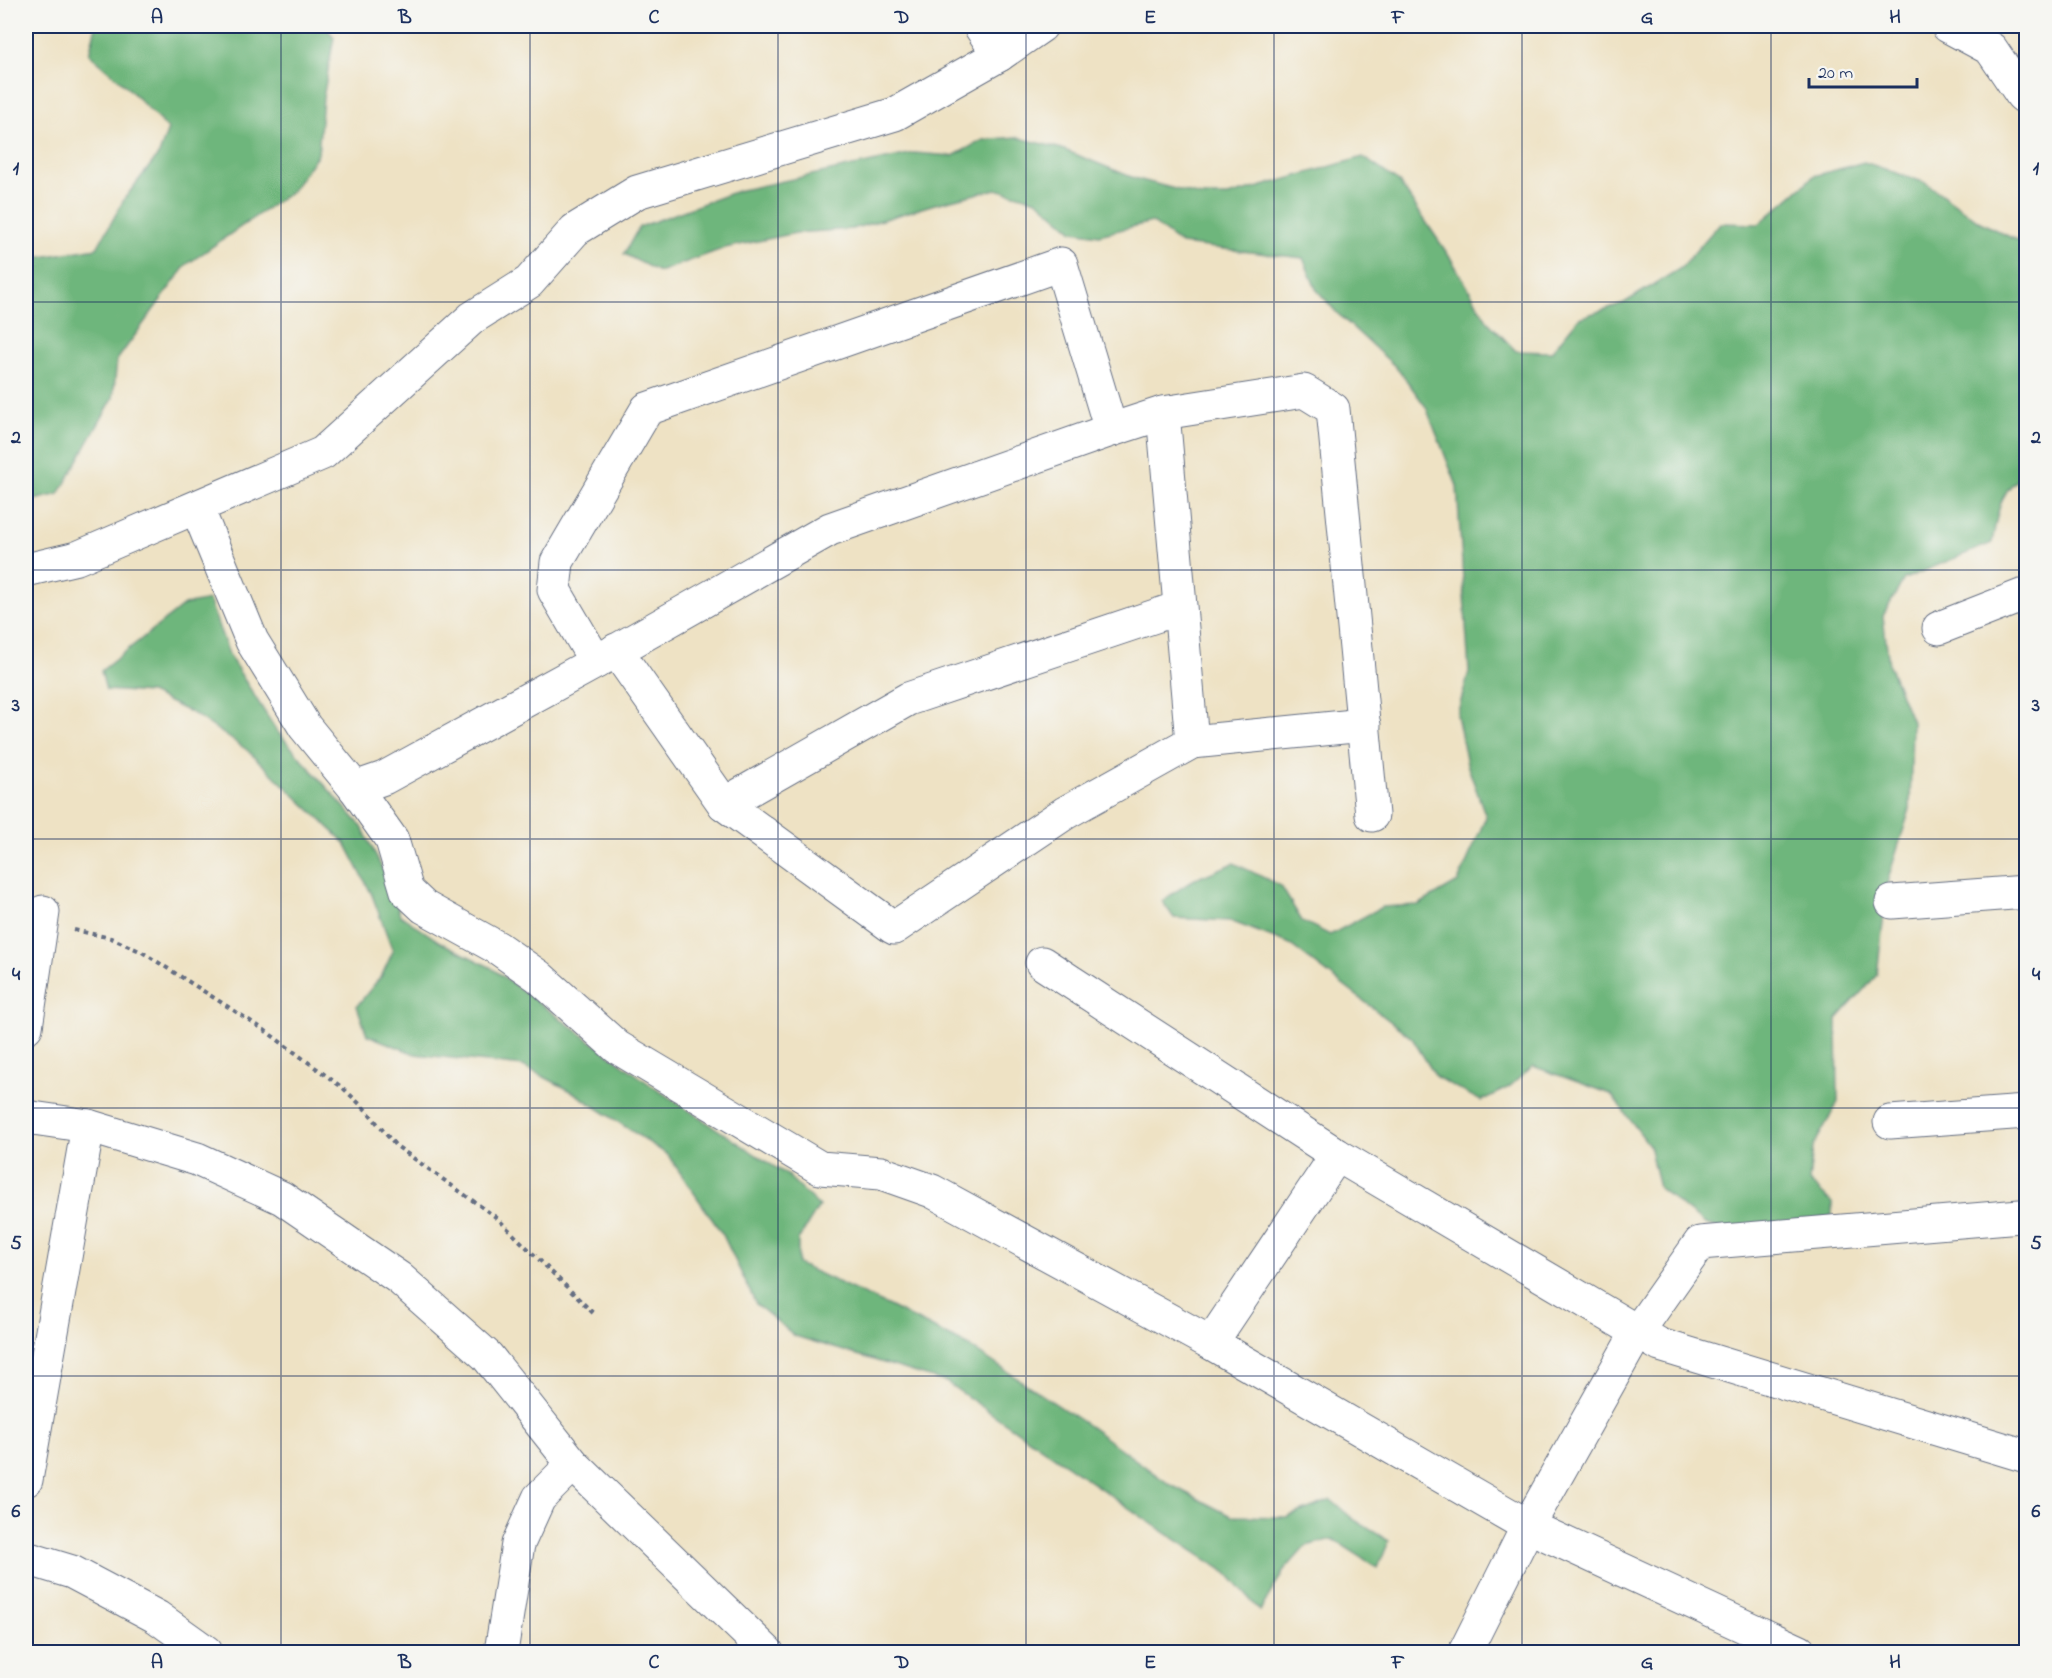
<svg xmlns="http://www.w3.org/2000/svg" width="2052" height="1678" font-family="'Indie Flower',sans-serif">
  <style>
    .forest { fill: #6eb67c; stroke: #44726d; stroke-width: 1.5 }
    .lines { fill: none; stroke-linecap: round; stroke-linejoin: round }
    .street-casing { stroke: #656e82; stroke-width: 35 }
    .secondary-casing { stroke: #656e82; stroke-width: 35 }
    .path { stroke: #656e82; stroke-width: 4; stroke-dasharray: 4.5 4.5; stroke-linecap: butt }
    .street { stroke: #fff; stroke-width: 33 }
    .secondary { stroke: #fff; stroke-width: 33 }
    .grid { fill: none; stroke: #1b2f5e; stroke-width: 1.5; stroke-opacity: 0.55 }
    .neatline { fill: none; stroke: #1b2f5e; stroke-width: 2 }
    .grid-label { font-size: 20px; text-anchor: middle; font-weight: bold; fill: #1b2f5e }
  </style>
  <rect width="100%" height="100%" fill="#f6f6f2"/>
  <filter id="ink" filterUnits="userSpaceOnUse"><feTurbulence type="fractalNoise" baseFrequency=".0167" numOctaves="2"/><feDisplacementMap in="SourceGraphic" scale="12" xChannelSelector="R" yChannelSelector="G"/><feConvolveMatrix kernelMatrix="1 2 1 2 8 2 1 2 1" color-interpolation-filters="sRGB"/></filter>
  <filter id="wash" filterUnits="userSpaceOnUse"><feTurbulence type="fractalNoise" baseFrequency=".008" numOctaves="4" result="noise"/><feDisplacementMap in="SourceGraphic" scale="24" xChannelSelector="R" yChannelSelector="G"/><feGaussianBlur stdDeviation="1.35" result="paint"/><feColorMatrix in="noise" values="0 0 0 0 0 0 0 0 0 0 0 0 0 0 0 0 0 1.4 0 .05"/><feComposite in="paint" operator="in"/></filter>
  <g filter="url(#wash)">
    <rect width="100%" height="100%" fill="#eee2c4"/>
    <!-- forest -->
    <g class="forest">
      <path d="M96,26H324L334,37L323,98L318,154L292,191L186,265L117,360L113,398L59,494L26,502V266L29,259L97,248L125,198L159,154L168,129L124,84L89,54Z"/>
      <path d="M1016,137L1062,149L1134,178L1201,196H1228L1363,157L1399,182L1451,259L1488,322L1516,351L1551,352L1579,318L1624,303L1681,268L1720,223L1759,224L1814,176L1864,162L1926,183L1980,222L2026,245V475C1999,486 1997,517 1992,543L1904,579L1883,616L1889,665L1912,722L1910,809L1888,879L1877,975L1837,1019L1838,1102L1813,1147L1809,1181L1832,1203V1216L1746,1236L1705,1224L1659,1188L1649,1145L1611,1094L1533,1066L1509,1087L1481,1101L1436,1077L1412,1038L1288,943L1230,921L1174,918L1162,901L1193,880L1234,863L1281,886L1302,921L1330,935L1382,907L1418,905L1458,882L1486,817L1467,764L1457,715L1469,672L1457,486L1426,407L1399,370L1337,313L1316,289L1303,258L1181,244L1152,222L1099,235L1073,231L1037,200L996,189L935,204L852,229L796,233L725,248L659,272L624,254L639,227L737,191L914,153L953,156L983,140Z"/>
      <path d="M209,600L230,657L276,730L362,827L392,889L400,915L440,942L490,967L656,1089L787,1175L819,1206L798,1240V1264L887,1305L970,1347L1092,1428L1169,1484L1231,1516L1287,1517L1331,1500L1353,1519L1389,1541L1378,1568L1333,1539L1306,1546L1283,1572L1260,1611L1227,1573L1152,1524L946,1382L795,1336L756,1304L723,1235L668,1155L573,1092L523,1066L415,1054L367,1035L357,1006L382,975L393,951L372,895L345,843L247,750L194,714L150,693L106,690L101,671L184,605Z"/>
    </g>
  </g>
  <g filter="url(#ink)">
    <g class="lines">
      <defs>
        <g id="street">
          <path d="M980,26L999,55"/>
          <path d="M1948,26L1991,49L2022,95L2026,98"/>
          <path d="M1163,413L1192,742"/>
          <path d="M197,508L252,641L305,727L355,788L392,840L407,891L424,907L498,948L538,976L617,1047L820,1168L881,1173L932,1191L1211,1343L1528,1526L1800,1652"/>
          <path d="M26,570L77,558L323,453L472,318L529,282L575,230L637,192L895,114L999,55L1041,26"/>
          <path d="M1939,628L2021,596L2026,597"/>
          <path d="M616,650L724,804L894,928L1065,813L1192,742L1364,725"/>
          <path d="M596,662L554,590L557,562L647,409L1061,264L1111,430"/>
          <path d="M355,788L384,778L596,662L830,529L1111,430L1163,413L1304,391L1333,409L1372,815"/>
          <path d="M724,804L908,699L1179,608"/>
          <path d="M1892,902L2026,892"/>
          <path d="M1042,963L1337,1155L1660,1345L2026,1456"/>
          <path d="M26,1027L43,912"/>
          <path d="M26,1117L88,1126L197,1159L282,1198L399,1278L487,1356L573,1464L767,1652"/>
          <path d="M1890,1122L2026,1112"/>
          <path d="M1211,1343L1337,1155"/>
          <path d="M26,1480L88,1126"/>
          <path d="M1528,1526L1638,1331L1700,1243L2020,1216L2026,1218"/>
          <path d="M26,1558L72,1572L157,1617L206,1652"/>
        </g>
        <g id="secondary">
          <path d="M501,1652L518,1544L539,1498L573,1464"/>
          <path d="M1465,1652L1528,1526"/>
        </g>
      </defs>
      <!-- street casing -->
      <use href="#street" class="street-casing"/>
      <!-- secondary casing -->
      <use href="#secondary" class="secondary-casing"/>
      <!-- path -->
      <path class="path" d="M74,930L111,938L142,952L263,1029L343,1088L368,1112L395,1145L497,1218L593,1313"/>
      <!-- street -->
      <use href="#street" class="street"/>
      <!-- secondary -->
      <use href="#secondary" class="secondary"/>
    </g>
  </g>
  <!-- grid -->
  <path class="grid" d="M281,26V1652M530,26V1652M778,26V1652M1026,26V1652M1274,26V1652M1522,26V1652M1771,26V1652M26,302H2026M26,570H2026M26,839H2026M26,1108H2026M26,1376H2026"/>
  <!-- margin -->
  <rect width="2052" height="1678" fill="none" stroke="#f6f6f2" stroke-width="66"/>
  <!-- scale -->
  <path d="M1809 78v9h108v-9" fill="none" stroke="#1b2f5e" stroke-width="3"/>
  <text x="1818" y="78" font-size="18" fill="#1b2f5e" stroke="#f6f6f2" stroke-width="4.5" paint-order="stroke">20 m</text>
  <rect x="33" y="33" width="1986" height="1612" class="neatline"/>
  <g class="grid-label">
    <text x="157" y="23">A</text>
    <text x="405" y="23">B</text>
    <text x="654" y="23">C</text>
    <text x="902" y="23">D</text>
    <text x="1150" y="23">E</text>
    <text x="1398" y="23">F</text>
    <text x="1647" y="23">G</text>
    <text x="1895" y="23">H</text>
    <text x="16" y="174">1</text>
    <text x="2036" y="174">1</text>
    <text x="16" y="443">2</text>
    <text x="2036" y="443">2</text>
    <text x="16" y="711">3</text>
    <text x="2036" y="711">3</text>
    <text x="16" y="980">4</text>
    <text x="2036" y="980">4</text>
    <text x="16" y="1249">5</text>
    <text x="2036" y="1249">5</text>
    <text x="16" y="1517">6</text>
    <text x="2036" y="1517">6</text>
    <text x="157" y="1668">A</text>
    <text x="405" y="1668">B</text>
    <text x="654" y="1668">C</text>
    <text x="902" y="1668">D</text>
    <text x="1150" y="1668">E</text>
    <text x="1398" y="1668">F</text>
    <text x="1647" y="1668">G</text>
    <text x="1895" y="1668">H</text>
  </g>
</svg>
